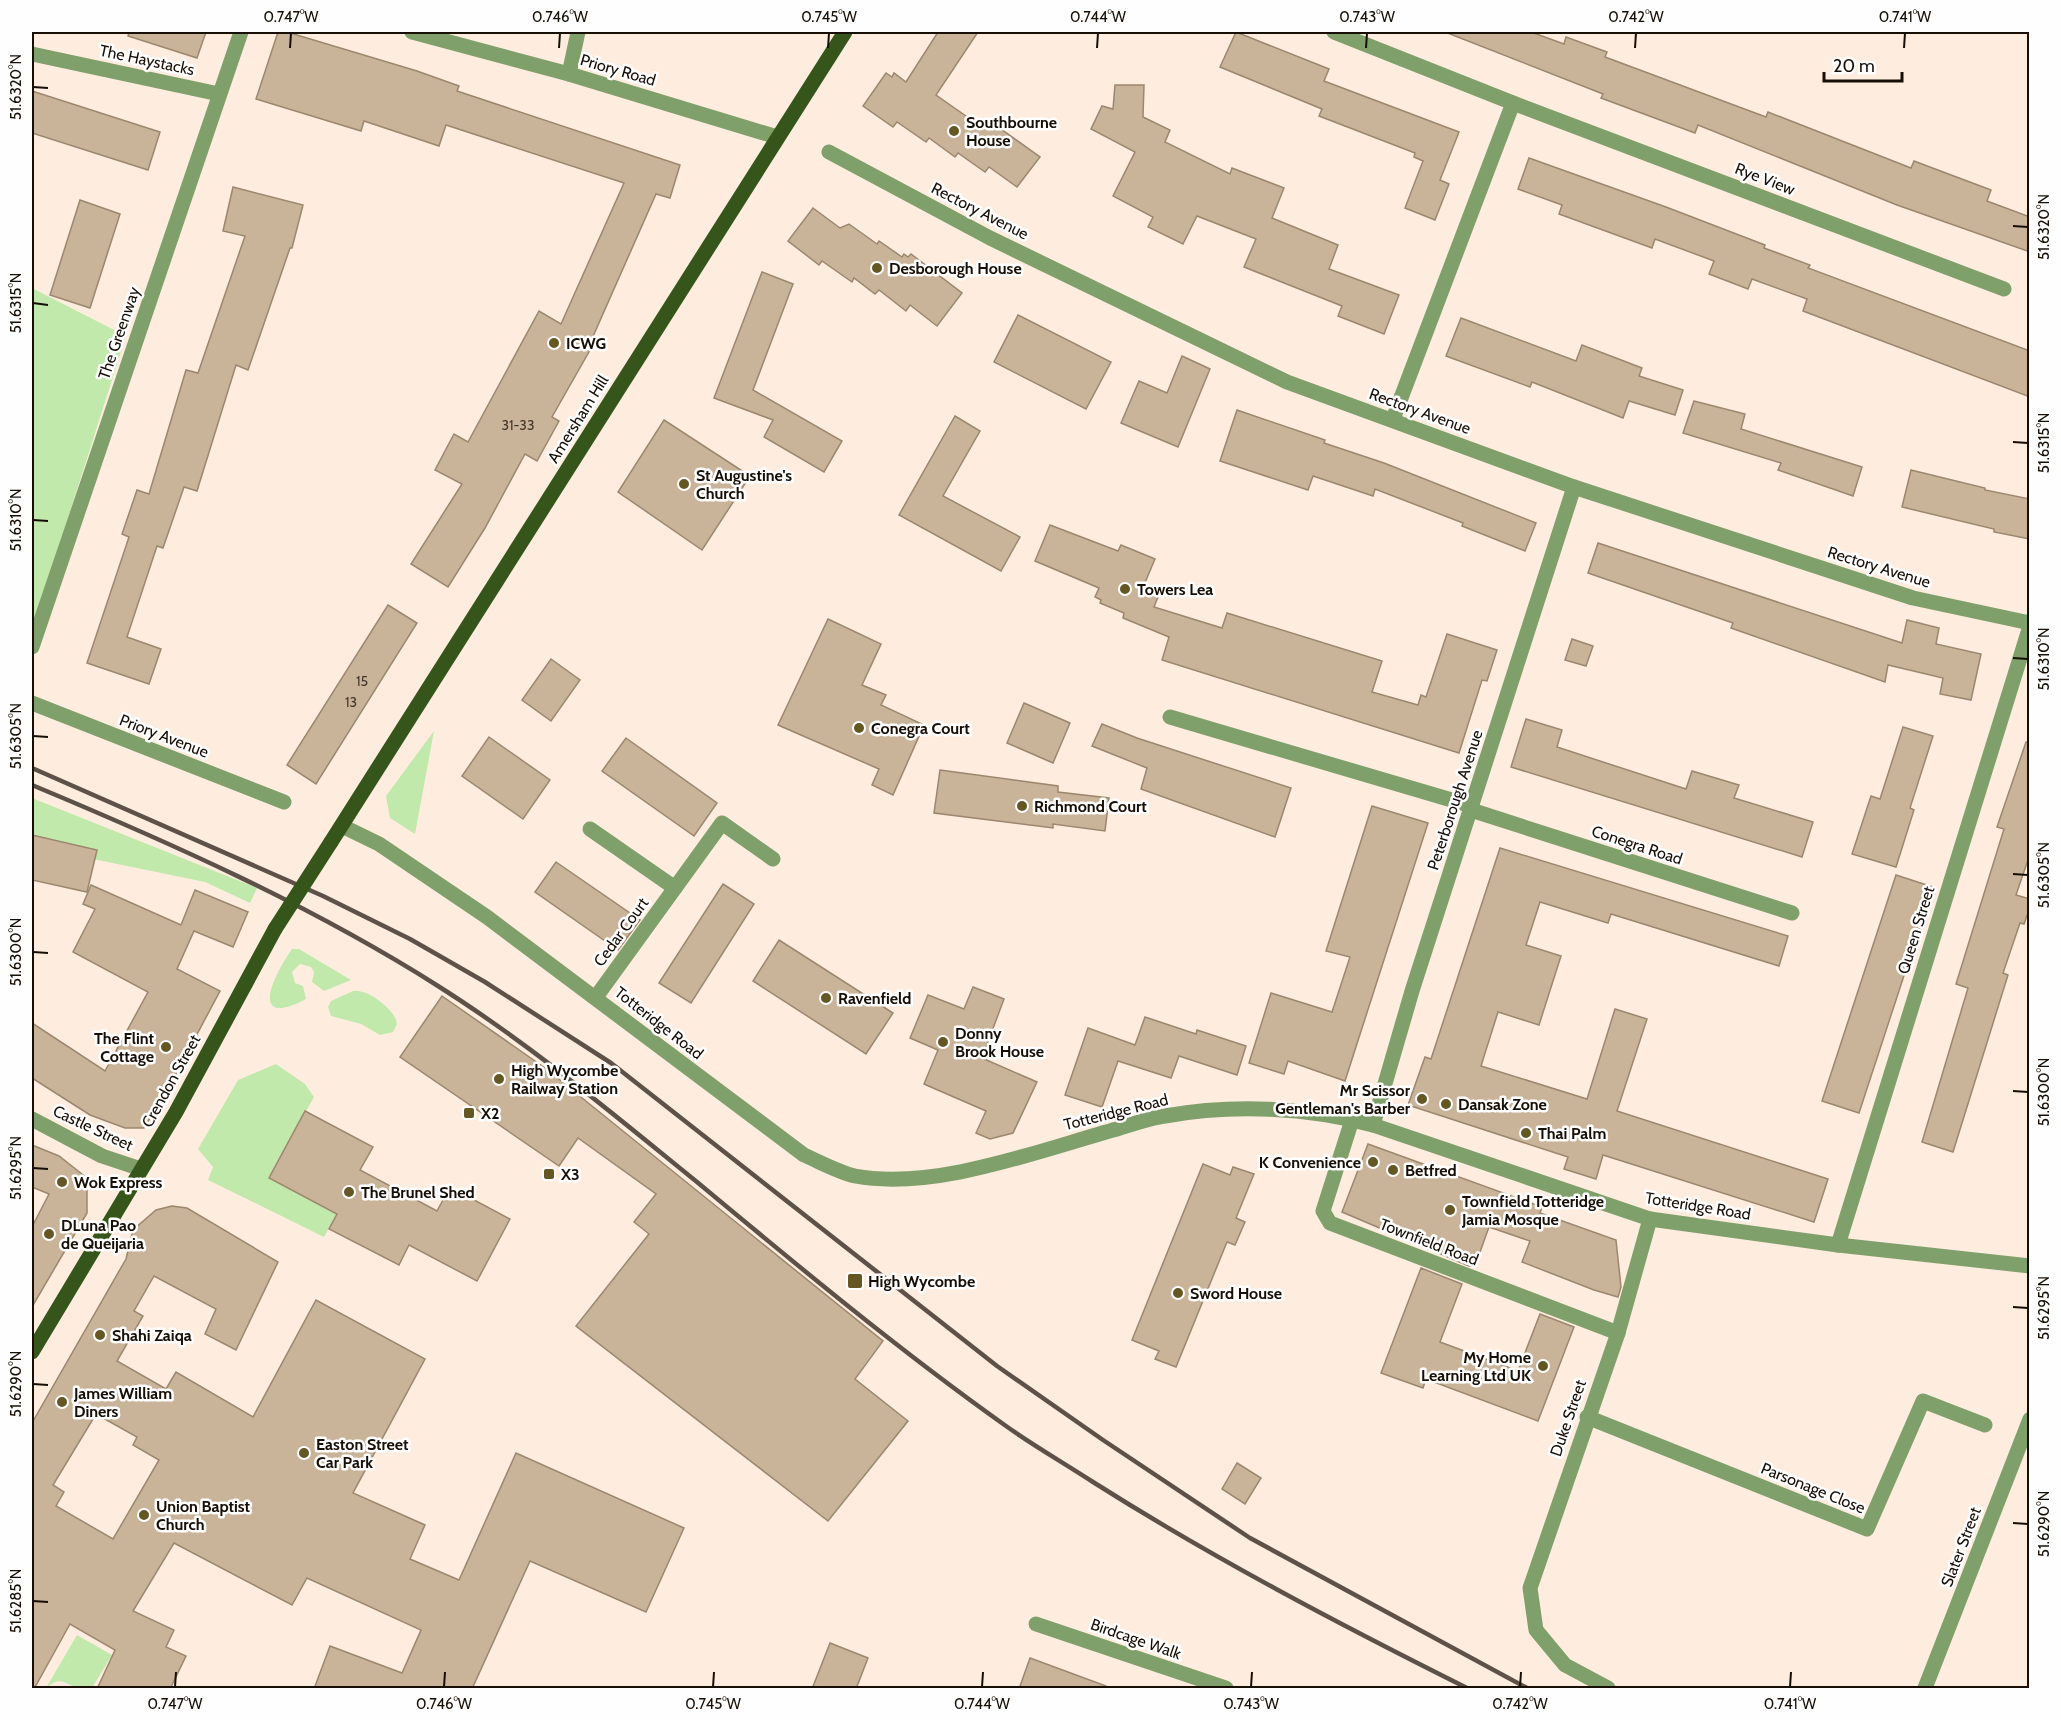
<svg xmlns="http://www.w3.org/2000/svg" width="2061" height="1720" font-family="Cabin,sans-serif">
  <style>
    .green { fill: #c2e9ac }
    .building { fill: #c9b399; stroke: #9c876e; stroke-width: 1.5; fill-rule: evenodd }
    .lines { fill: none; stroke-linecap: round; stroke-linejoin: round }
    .minor { stroke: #80a06b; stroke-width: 15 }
    .primary { stroke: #35551a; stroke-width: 15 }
    .rail { stroke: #5e5248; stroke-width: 4.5 }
    .primary-bridge { stroke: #35551a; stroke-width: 15 }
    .ticks { fill: none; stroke: #170e06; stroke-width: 2 }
    .poi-dot { fill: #645724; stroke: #fefefe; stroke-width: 2 }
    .labels { text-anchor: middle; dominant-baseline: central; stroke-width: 5; stroke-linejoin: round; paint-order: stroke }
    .number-label { font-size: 14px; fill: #44372b }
    .street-label { font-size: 16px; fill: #170e06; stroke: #fefefe }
    .poi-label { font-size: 16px; font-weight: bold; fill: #170e06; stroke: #fefefe; text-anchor: start }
    .neatline { fill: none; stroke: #170e06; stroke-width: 2 }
    .ticks-label { font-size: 15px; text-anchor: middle; fill: #170e06 }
  </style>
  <rect width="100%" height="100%" fill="#feeddf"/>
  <!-- green -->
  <g class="green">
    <path d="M32,288L126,336L32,631Z"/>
    <path d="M434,731L415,834L390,818L386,796Z"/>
    <path d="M32,798L257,888L250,903L205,882L88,858L83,853L32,838Z"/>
    <path d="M292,949H299L351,980L324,991L312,982L314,972L311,967L300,964L292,972L295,983L303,986L306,999C247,1030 274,974 292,949Z"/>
    <path d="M353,991C367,988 396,1010 397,1024L393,1032L380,1035L361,1024L331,1016L328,1007L331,1001Z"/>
    <path d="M276,1064L305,1084L314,1097L269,1178L337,1214L324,1237L208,1180L213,1167L198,1149L238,1080Z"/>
    <path d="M77,1635L112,1655L92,1688C88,1688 81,1690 77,1688C63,1683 61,1676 46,1688Z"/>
  </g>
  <!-- building -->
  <g class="building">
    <path d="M129,32H206L197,58L128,36Z"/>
    <path d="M278,32H287L417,71L459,86L457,91L680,165L670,198L656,194L591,341L594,343L552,417L559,421L537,461L525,454L485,528L448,587L411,564L462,484L435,470L454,434L468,442L539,311L561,324L624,183L446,125L439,146L364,121L361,131L256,99Z"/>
    <path d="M938,32H978L936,95L976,123L978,119L984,123L987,119L1040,157L1017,187L989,167L985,172L958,153L955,157L929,138L926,142L897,122L893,127L863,106L886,73L892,77L894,73L906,82Z"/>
    <path d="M1236,32L1329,69L1324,81L1459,132L1440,180L1449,184L1435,220L1405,208L1423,161L1414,157L1415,153L1319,116L1322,109L1220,67Z"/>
    <path d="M1445,32H1531L1564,44L1566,37L1607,52L1605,57L1766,117L1768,112L1911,168L1914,161L1991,190L1987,201L2030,217V252L1897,205L1698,125L1695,133L1601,98L1603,94Z"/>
    <path d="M1115,85H1144L1143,117L1170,130L1165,142L1230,174L1232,168L1284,188L1272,218L1338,245L1329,269L1399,295L1384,334L1338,316L1342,306L1244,267L1256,239L1197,216L1183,244L1148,227L1153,217L1113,196L1135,152L1091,129L1102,106L1113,109Z"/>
    <path d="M32,91L160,132L148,170L32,133Z"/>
    <path d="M1529,158L1666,207L1765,245L1764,248L1810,265L1808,268L2030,351V397L1803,311L1807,299L1752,279L1748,289L1709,274L1714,261L1655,239L1652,248L1559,214L1562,205L1518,189Z"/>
    <path d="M233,187L303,205L292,248H290L248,370L236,365L197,491L184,487L163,548L157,546L127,637L161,649L149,684L87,663L129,537L122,534L137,490L149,494L186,370L198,373L245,236L223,231Z"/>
    <path d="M80,200L120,214L90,308L50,295Z"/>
    <path d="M813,208L840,228L849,224L877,244L879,241L902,257L904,254L908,257L911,254L962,293L937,326L910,305L906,311L879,290L875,294L854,278L852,282L822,261L819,265L788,241Z"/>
    <path d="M762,272L793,284L753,390L842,441L824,472L764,437L773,420L714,398Z"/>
    <path d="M1018,315L1111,362L1086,409L994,362Z"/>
    <path d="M1461,318L1576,361L1582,345L1642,368L1639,376L1683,390L1675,415L1629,401L1623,418L1532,382L1530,387L1446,356Z"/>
    <path d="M1182,356L1210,369L1178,447L1121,423L1139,381L1167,393Z"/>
    <path d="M1694,401L1745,414L1741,429L1862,467L1853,496L1778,470L1781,463L1683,433Z"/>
    <path d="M1237,410L1325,440L1324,443L1384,463L1536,523L1525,551L1462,526L1463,523L1375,489L1373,496L1313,476L1308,490L1220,461Z"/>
    <path d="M955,416L980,431L943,496L1020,537L1001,571L899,515Z"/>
    <path d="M664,420L750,476L702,550L618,492Z"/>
    <path d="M1911,470L1985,488V490L2030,499V539L1994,532V529L1902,507Z"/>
    <path d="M1050,525L1118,551L1121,545L1155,559L1144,585L1160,592L1154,607L1222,628L1227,613L1382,661L1372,692L1418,705L1421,695L1426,697L1447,634L1497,650L1487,681L1482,680L1459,753L1162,660L1169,637L1123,618L1124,613L1100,603L1101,600L1095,597L1099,588L1035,561Z"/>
    <path d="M1598,543L1902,643L1907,620L1939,628L1936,644L1981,654L1971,700L1940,694L1943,678L1888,665L1885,682L1731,628L1733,623L1588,573Z"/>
    <path d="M388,605L417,623L316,784L287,765Z"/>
    <path d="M828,619L881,644L862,685L886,695L881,705L924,725L893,795L872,785L879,769L778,725Z"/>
    <path d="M1572,639L1593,646L1586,666L1565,660Z"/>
    <path d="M551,659L580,680L551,721L522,700Z"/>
    <path d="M1024,703L1070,723L1053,763L1007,743Z"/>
    <path d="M1526,719L1562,730L1557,747L1686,789L1692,771L1739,785L1734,798L1813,822L1802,857L1511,767Z"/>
    <path d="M1102,724L1137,738L1291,788L1275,837L1141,789L1147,768L1092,746Z"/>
    <path d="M1903,727L1933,736L1910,808L1914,810L1896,867L1852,854L1871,796L1880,799Z"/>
    <path d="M489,737L550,780L523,819L462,776Z"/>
    <path d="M626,738L717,803L694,836L602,771Z"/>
    <path d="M2026,742H2030V854L2016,895L2030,899V907L2024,924L2020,923L2003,973L2008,975L1953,1152L1922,1142L1968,988L1956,984L2004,829L1997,827Z"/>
    <path d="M940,770L1058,786V792L1109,798L1105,831L1053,824V828L934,813Z"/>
    <path d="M1372,806L1428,823L1345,1081L1288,1061L1284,1074L1249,1063L1271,993L1332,1012L1350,957L1326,951Z"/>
    <path d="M32,835L97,850L87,892L32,880Z"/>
    <path d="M1500,848L1788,936L1779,966L1611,914L1608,923L1540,902L1526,945L1561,956L1539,1025L1498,1012L1481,1066L1587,1099L1615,1009L1647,1019L1617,1111L1828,1179L1814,1222L1603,1155L1596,1179L1564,1169L1568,1157L1408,1105L1425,1057L1431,1059Z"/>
    <path d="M556,862L640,920L618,950L535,892Z"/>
    <path d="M1896,875L1933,887L1859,1113L1822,1101Z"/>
    <path d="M723,884L754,904L691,1003L659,983Z"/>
    <path d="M91,885L181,925L195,890L248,912L233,947L194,931L177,969L220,991L169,1087L144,1128H125L90,1115L32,1078V1023L105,1071L148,992L73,952L95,909L83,904Z"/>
    <path d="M779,940L893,1013L866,1054L753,981Z"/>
    <path d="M973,987L1004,999L982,1058L1037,1082L1013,1133L990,1139L976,1133L986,1111L924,1084L938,1050L910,1038L928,995L964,1009Z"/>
    <path d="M442,996L545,1068L883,1341L855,1379L908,1421L828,1521L576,1326L649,1234L634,1222L656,1194L578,1138L559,1166L400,1057Z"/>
    <path d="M1145,1017L1196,1034L1197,1030L1246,1046L1237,1075L1179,1056L1171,1078L1118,1061L1102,1107L1065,1095L1088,1028L1135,1045Z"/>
    <path d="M305,1111L373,1147L360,1170L437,1211L450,1187L510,1219L477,1281L409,1245L399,1265L329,1229L337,1214L269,1178Z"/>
    <path d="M1368,1144L1542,1207L1540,1213L1616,1240L1621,1287L1618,1297L1594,1290L1522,1262L1530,1241L1489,1227L1475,1266H1469L1342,1212Z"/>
    <path d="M32,1145L59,1156L87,1178V1213L32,1307V1227L49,1194L32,1187Z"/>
    <path d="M1203,1164L1230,1175L1233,1167L1254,1174L1236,1218L1245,1222L1235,1245L1227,1242L1176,1367L1155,1359L1159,1351L1132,1340Z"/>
    <path d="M172,1206L187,1208L278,1262L236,1350L205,1334L216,1309L154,1276L134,1311L143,1316L117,1361L166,1389L176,1372L253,1417L316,1300L425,1359L353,1493L425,1525L410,1559L459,1580L516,1453L684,1528L646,1612L530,1561L472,1689H314L330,1646L402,1673L421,1630L307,1578L292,1605L174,1543L133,1611L174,1630L166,1647L186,1656L170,1689H97L115,1650L70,1624L34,1689H32V1423L126,1259L133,1230L156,1210ZM96,1414L137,1437L133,1445L159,1460L113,1539L56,1506L64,1492L53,1485Z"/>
    <path d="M1421,1268L1462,1284L1440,1342L1518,1371L1540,1314L1574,1327L1538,1421L1426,1379L1423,1388L1381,1373Z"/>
    <path d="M1237,1463L1261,1478L1245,1504L1222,1489Z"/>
    <path d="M830,1643L868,1658L856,1689H812Z"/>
    <path d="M1030,1658L1106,1686V1689H1019Z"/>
  </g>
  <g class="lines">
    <!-- minor -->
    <g class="minor">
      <path d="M412,32L569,74L777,137"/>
      <path d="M1334,32L1513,103L2004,289"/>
      <path d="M32,54L219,94"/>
      <path d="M569,74L578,32"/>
      <path d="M829,152L990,238L1287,382L1574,487L1913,598L2030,623"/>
      <path d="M1393,419L1513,103"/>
      <path d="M32,647L241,32"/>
      <path d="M32,703L284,802"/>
      <path d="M1170,717L1472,806"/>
      <path d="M1471,810L1792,913"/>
      <path d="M342,826L379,844L487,917L804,1155C820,1162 838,1172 855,1176C935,1191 1040,1150 1117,1129C1133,1124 1149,1118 1165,1116C1232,1104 1307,1107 1373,1125L1650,1219L1838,1245L2030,1266"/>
      <path d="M590,829L675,888"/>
      <path d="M596,997L722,823L773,859"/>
      <path d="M32,1119L102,1156L141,1169"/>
      <path d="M1352,1120L1323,1211L1330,1223L1618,1333"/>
      <path d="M1373,1125L1412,991L1574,487"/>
      <path d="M1838,1245L2030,626"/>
      <path d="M1587,1417L1867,1529L1923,1401L1985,1425"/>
      <path d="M1036,1624L1226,1688"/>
      <path d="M1608,1688L1565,1665L1536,1630L1530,1588L1618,1333L1650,1219"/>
      <path d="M1925,1688L2030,1419"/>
    </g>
    <!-- primary -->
    <g class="primary">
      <path d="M331,842L845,32"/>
      <path d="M32,1352L176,1112L275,929"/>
    </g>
    <!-- rail -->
    <g class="rail">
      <path d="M32,768L323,896L410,939L485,982L611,1063L997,1366L1103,1440L1250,1538L1527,1688"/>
      <path d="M32,785C171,843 310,905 438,986C530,1044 613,1114 697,1182C798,1266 899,1350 1006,1426C1034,1446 1064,1463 1093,1482C1213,1558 1339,1624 1467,1688"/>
    </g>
    <!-- primary-bridge -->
    <path class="primary-bridge" d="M275,929L331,842"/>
  </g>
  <!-- ticks -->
  <path class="ticks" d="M290,48L291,33M559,48L560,33M828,48L829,33M1097,48L1098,33M1366,48L1367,33M1635,48L1636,33M1904,48L1905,33M33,87L48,88M2013,226L2028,227M33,303L48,305M2013,442L2028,443M33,520L48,521M2013,658L2028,659M33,736L48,737M2013,874L2028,875M33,952L48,953M2013,1091L2028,1092M33,1168L48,1169M2013,1307L2028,1308M33,1384L48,1385M2013,1523L2028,1524M33,1601L48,1602M175,1687L176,1672M444,1687L445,1672M713,1687L714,1672M982,1687L983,1672M1251,1687L1252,1672M1520,1687L1521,1672M1790,1687L1791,1672"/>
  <!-- markers -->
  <g class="poi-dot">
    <circle cx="954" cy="131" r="6"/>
    <circle cx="877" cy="268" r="6"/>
    <circle cx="554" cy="343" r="6"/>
    <circle cx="684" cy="484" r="6"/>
    <circle cx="1125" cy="589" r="6"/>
    <circle cx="859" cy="728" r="6"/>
    <circle cx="1022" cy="806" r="6"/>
    <circle cx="826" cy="998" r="6"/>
    <circle cx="943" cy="1042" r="6"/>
    <circle cx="166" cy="1047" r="6"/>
    <circle cx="499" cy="1079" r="6"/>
    <circle cx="1422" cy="1099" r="6"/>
    <circle cx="1446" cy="1104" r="6"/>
    <rect x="463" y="1107" width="12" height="12" rx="3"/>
    <circle cx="1526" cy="1133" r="6"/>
    <circle cx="1373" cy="1162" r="6"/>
    <circle cx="1393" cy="1170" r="6"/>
    <rect x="543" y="1168" width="12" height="12" rx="3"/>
    <circle cx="62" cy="1182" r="6"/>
    <circle cx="349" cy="1192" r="6"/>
    <circle cx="1450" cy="1210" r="6"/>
    <circle cx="49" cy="1234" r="6"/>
    <rect x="847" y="1273" width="16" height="16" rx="3"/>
    <circle cx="1178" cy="1293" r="6"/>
    <circle cx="100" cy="1335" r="6"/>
    <circle cx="1543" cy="1366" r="6"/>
    <circle cx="62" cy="1402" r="6"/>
    <circle cx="304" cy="1453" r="6"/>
    <circle cx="144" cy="1515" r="6"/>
  </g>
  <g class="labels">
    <!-- number labels -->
    <g class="number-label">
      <text x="518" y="425">31-33</text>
      <text x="362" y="681">15</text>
      <text x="351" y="702">13</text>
    </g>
    <!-- street labels -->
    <g class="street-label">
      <text transform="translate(147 60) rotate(12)">The Haystacks</text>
      <text transform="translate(618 70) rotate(16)">Priory Road</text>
      <text transform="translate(1765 179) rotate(21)">Rye View</text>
      <text transform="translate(980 211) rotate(27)">Rectory Avenue</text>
      <text transform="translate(119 333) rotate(-71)">The Greenway</text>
      <text transform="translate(1420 411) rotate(20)">Rectory Avenue</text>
      <text transform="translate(578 419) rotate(-58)">Amersham Hill</text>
      <text transform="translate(1879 567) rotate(17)">Rectory Avenue</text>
      <text transform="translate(164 736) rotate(21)">Priory Avenue</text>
      <text transform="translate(1455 800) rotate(-72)">Peterborough Avenue</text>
      <text transform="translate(1637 845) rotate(18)">Conegra Road</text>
      <text transform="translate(1916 930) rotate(-73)">Queen Street</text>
      <text transform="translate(621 932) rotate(-54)">Cedar Court</text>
      <text transform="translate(659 1023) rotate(38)">Totteridge Road</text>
      <text transform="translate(171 1081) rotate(-61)">Crendon Street</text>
      <text transform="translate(1116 1112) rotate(-14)">Totteridge Road</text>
      <text transform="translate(93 1128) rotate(25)">Castle Street</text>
      <text transform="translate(1698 1206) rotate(9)">Totteridge Road</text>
      <text transform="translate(1429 1242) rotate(21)">Townfield Road</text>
      <text transform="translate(1568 1418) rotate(-71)">Duke Street</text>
      <text transform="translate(1813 1488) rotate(22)">Parsonage Close</text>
      <text transform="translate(1961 1547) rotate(-69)">Slater Street</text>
      <text transform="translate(1136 1639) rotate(19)">Birdcage Walk</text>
    </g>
    <!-- poi labels -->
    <g class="poi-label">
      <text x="966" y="122">Southbourne<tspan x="966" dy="18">House</tspan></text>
      <text x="889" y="268">Desborough House</text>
      <text x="566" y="343">ICWG</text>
      <text x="696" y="475">St Augustine's<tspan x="696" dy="18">Church</tspan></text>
      <text x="1137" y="589">Towers Lea</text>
      <text x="871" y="728">Conegra Court</text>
      <text x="1034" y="806">Richmond Court</text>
      <text x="838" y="998">Ravenfield</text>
      <text x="955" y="1033">Donny<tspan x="955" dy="18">Brook House</tspan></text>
      <text x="154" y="1038" text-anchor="end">The Flint<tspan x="154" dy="18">Cottage</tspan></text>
      <text x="511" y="1070">High Wycombe<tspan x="511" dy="18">Railway Station</tspan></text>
      <text x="1410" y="1090" text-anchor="end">Mr Scissor<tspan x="1410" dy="18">Gentleman's Barber</tspan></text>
      <text x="1458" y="1104">Dansak Zone</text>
      <text x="481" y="1113">X2</text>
      <text x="1538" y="1133">Thai Palm</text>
      <text x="1361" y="1162" text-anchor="end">K Convenience</text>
      <text x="1405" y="1170">Betfred</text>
      <text x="561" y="1174">X3</text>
      <text x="74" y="1182">Wok Express</text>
      <text x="361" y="1192">The Brunel Shed</text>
      <text x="1462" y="1201">Townfield Totteridge<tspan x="1462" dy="18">Jamia Mosque</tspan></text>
      <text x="61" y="1225">DLuna Pao<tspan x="61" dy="18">de Queijaria</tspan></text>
      <text x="868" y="1281">High Wycombe</text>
      <text x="1190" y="1293">Sword House</text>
      <text x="112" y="1335">Shahi Zaiqa</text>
      <text x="1531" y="1357" text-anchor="end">My Home<tspan x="1531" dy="18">Learning Ltd UK</tspan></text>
      <text x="74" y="1393">James William<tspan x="74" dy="18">Diners</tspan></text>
      <text x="316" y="1444">Easton Street<tspan x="316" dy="18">Car Park</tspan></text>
      <text x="156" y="1506">Union Baptist<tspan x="156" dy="18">Church</tspan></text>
    </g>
  </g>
  <!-- border -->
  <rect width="2061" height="1720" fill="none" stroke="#fefefe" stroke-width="66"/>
  <!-- scale -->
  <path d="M1824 72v9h78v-9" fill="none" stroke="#170e06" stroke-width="3"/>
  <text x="1833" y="72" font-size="18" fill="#170e06" stroke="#fefefe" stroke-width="4.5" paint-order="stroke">20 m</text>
  <rect x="33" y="33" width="1995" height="1654" class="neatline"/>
  <g class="ticks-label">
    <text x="291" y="22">0.747°W</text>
    <text x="560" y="22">0.746°W</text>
    <text x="829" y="22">0.745°W</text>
    <text x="1098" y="22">0.744°W</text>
    <text x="1367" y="22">0.743°W</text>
    <text x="1636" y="22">0.742°W</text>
    <text x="1905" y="22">0.741°W</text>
    <text transform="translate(16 87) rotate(-90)" y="5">51.6320°N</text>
    <text transform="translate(2044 227) rotate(-90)" y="5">51.6320°N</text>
    <text transform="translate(16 303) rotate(-90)" y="5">51.6315°N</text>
    <text transform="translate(2044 443) rotate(-90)" y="5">51.6315°N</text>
    <text transform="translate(16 520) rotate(-90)" y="5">51.6310°N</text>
    <text transform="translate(2044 659) rotate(-90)" y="5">51.6310°N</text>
    <text transform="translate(16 736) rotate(-90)" y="5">51.6305°N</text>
    <text transform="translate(2044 875) rotate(-90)" y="5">51.6305°N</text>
    <text transform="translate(16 952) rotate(-90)" y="5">51.6300°N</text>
    <text transform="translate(2044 1092) rotate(-90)" y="5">51.6300°N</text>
    <text transform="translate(16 1168) rotate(-90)" y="5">51.6295°N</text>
    <text transform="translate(2044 1308) rotate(-90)" y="5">51.6295°N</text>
    <text transform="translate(16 1384) rotate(-90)" y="5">51.6290°N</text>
    <text transform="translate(2044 1524) rotate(-90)" y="5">51.6290°N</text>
    <text transform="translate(16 1601) rotate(-90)" y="5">51.6285°N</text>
    <text x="175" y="1709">0.747°W</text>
    <text x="444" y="1709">0.746°W</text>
    <text x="713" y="1709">0.745°W</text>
    <text x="982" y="1709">0.744°W</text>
    <text x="1251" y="1709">0.743°W</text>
    <text x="1520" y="1709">0.742°W</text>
    <text x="1790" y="1709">0.741°W</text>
  </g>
</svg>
